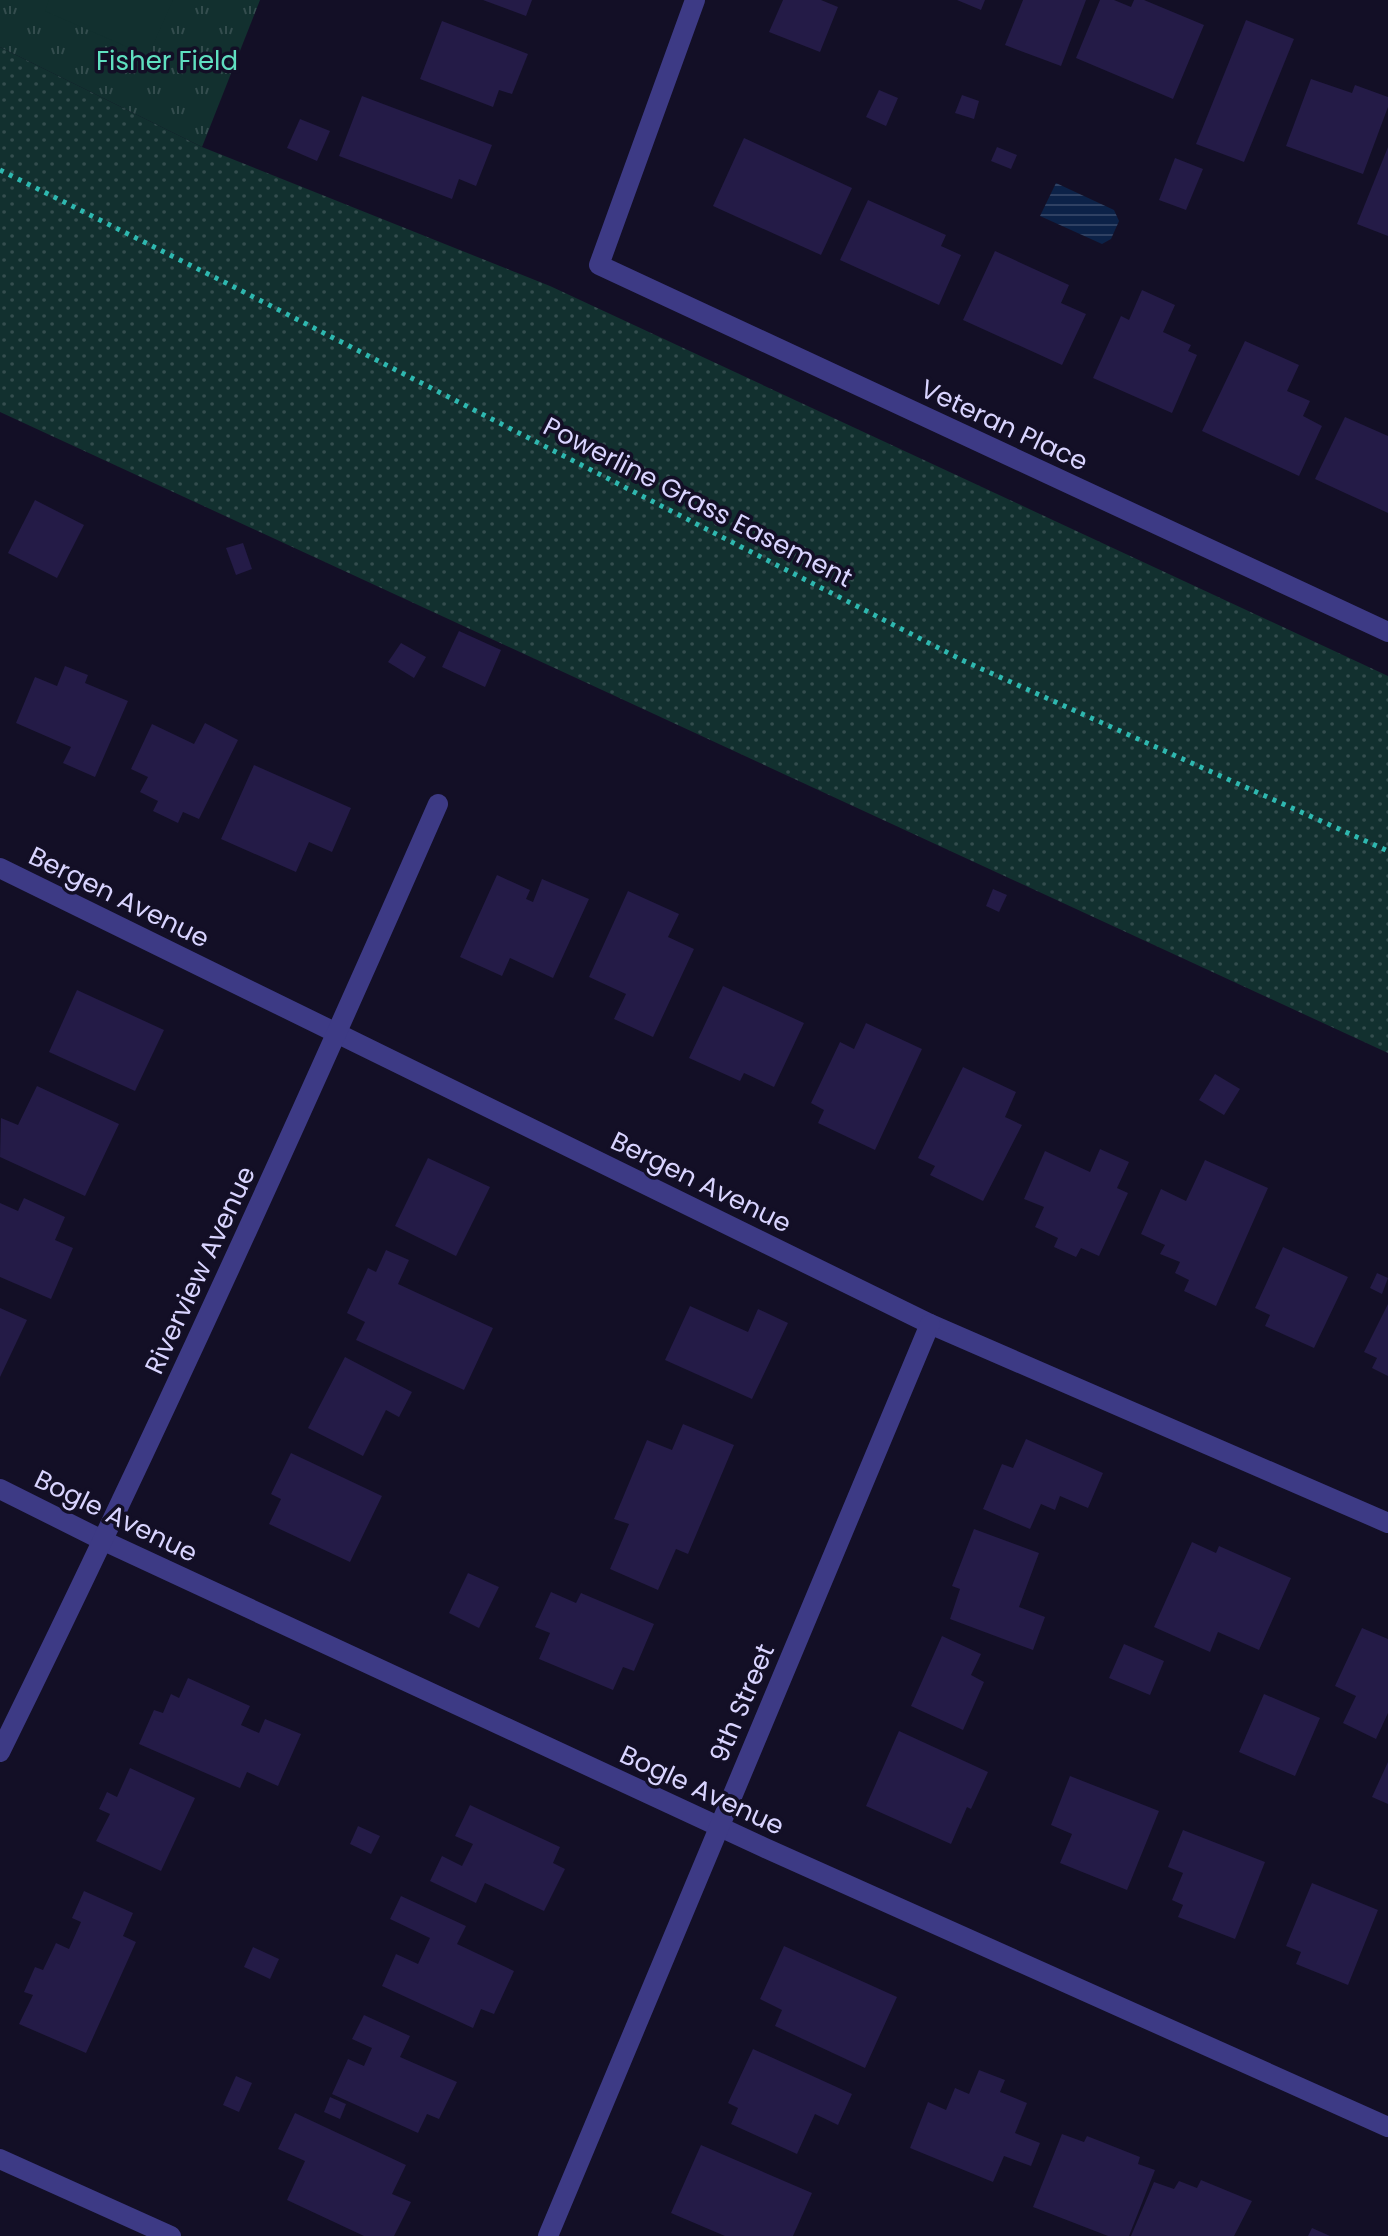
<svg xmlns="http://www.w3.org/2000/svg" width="1388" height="2236" font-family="Poppins,sans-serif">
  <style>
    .grass { fill: url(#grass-dots) }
    .park { fill: url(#park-tufts) }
    .garden { fill: #12302f }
    .water { fill: url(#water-rules) }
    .building { fill: #241b47 }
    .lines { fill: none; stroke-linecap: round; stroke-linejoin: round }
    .path { stroke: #2fb8b0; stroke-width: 5; stroke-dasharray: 4 6; stroke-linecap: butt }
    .minor { stroke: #3d3a85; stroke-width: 20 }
    .labels { text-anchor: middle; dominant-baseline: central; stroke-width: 7; stroke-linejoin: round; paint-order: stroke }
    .park-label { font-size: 26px; fill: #5fe0c0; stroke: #130f26 }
    .street-label { font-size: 26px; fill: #d9d4ff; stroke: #130f26 }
  </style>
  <defs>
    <pattern id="grass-dots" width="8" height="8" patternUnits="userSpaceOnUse" patternTransform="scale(2)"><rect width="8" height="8" fill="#12302f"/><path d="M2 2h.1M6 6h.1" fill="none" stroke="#344d4e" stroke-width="1.8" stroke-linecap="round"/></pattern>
    <pattern id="park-tufts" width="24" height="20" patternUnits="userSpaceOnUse" patternTransform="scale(2)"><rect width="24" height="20" fill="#12302f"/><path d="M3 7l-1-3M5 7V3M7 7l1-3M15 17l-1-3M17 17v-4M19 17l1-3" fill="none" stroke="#344d4e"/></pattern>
    <pattern id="water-rules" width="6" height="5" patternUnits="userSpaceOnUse" patternTransform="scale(2)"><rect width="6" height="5" fill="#0c2248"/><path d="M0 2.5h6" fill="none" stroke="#2f4163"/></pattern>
  </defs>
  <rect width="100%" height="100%" fill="#130f26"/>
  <!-- grass -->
  <path class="grass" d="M0,47L202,147L550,286L1388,676V1053L0,412Z"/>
  <!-- park -->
  <path class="park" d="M0,0H260L202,147L0,47Z"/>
  <!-- garden -->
  <path class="garden" d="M49,0H173L148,56L45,11Z"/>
  <!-- water -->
  <path class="water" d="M1056,183L1114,210L1119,221L1111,239L1102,244L1040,216Z"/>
  <!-- building -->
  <g class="building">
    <path d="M483,0H532L526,16Z"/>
    <path d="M783,0H821L838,7L820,52L769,32Z"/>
    <path d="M957,0H985L981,10Z"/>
    <path d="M1023,0H1086L1061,66L1005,45Z"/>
    <path d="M1100,0H1114L1131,7L1134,0H1144L1204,25L1173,99L1076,58Z"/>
    <path d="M1246,20L1294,39L1244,162L1196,144Z"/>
    <path d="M442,21L528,54L512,94L499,90L493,107L420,79Z"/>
    <path d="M1311,79L1352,93L1355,85L1388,97V107L1363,174L1286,146Z"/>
    <path d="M879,90L898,98L886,126L866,117Z"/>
    <path d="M962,95L979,101L974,119L955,113Z"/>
    <path d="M362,96L492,145L476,186L459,179L452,199L339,156Z"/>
    <path d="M300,119L330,131L317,161L287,148Z"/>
    <path d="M744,138L852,188L821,255L713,206Z"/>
    <path d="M997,147L1017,155L1011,169L991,161Z"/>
    <path d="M1388,147V236L1357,224Z"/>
    <path d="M1175,158L1203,169L1186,210L1159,200Z"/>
    <path d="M868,200L946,235L941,246L961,255L939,305L840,260Z"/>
    <path d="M995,251L1069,285L1061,303L1086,314L1062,365L963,320Z"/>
    <path d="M1142,290L1175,305L1163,332L1191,345L1188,351L1197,355L1172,413L1093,378L1121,316L1129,320Z"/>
    <path d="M1245,341L1299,365L1287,391L1310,401L1303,416L1322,426L1299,476L1202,431Z"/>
    <path d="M1345,417L1388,436V513L1315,479Z"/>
    <path d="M35,500L84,525L57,578L8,553Z"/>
    <path d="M243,543L252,569L236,575L226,548Z"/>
    <path d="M459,631L501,650L485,687L442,667Z"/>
    <path d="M401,643L426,657L414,678L388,662Z"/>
    <path d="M65,666L88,675L85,683L128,701L95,777L63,763L71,747L16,723L35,677L57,686Z"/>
    <path d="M205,723L238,740L199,819L183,812L178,823L153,811L158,801L140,792L148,777L131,769L152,724L194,744Z"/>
    <path d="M254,765L351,808L332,852L309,842L296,872L221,839Z"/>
    <path d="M497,875L530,890L526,899L533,902L542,879L589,899L553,978L510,958L502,976L460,957Z"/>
    <path d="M993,889L1007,895L999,912L986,906Z"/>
    <path d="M628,891L679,914L668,937L694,949L653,1037L614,1019L626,994L589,977Z"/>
    <path d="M723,986L804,1023L774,1087L744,1073L740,1081L689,1058Z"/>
    <path d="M77,990L164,1030L135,1091L49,1052Z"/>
    <path d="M866,1023L922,1049L875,1150L818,1123L824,1110L811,1103L840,1042L854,1049Z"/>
    <path d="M963,1067L1016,1092L1005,1117L1022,1125L983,1201L930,1175L935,1166L918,1158Z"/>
    <path d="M1215,1074L1240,1089L1224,1115L1199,1100Z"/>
    <path d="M37,1086L119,1124L85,1196L0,1157L1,1118L18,1125Z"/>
    <path d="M1100,1149L1129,1162L1117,1188L1128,1193L1099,1256L1081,1248L1076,1257L1054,1247L1058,1238L1035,1227L1044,1207L1024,1199L1045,1151L1090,1172Z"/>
    <path d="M428,1158L490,1187L456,1256L395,1226Z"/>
    <path d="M1205,1160L1268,1188L1216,1306L1184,1291L1189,1280L1175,1273L1180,1262L1160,1254L1165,1245L1141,1234L1161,1189L1186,1201Z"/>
    <path d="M24,1198L65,1217L55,1240L73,1248L51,1299L0,1277V1203L18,1211Z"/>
    <path d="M1283,1247L1348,1277L1314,1348L1265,1326L1270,1315L1255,1308Z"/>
    <path d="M386,1250L409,1260L398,1284L493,1328L464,1390L356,1340L365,1322L347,1313L368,1268L376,1272Z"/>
    <path d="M1377,1273L1388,1278L1382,1294L1370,1288Z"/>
    <path d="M1388,1304V1376L1372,1368L1377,1358L1364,1352Z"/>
    <path d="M690,1306L748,1332L758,1309L788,1323L752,1399L665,1360Z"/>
    <path d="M0,1308L27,1320L0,1377Z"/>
    <path d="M345,1357L412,1392L399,1417L386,1410L363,1456L308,1428Z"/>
    <path d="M683,1424L734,1445L688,1554L676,1549L658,1590L610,1569L629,1524L614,1519L647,1440L672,1450Z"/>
    <path d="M1026,1439L1103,1473L1088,1508L1060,1496L1055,1510L1041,1504L1030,1529L983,1509L1002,1464L1013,1468Z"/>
    <path d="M291,1453L382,1496L350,1562L269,1524L281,1499L271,1494Z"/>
    <path d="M974,1529L1039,1553L1019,1607L1045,1617L1033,1650L950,1619L960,1589L952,1586Z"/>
    <path d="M1192,1542L1216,1553L1219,1546L1291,1578L1259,1650L1218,1632L1210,1652L1154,1627Z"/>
    <path d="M468,1573L499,1587L479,1628L449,1613Z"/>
    <path d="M551,1592L576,1603L581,1593L654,1624L634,1671L623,1667L613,1690L539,1659L550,1633L535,1627Z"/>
    <path d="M1362,1628L1388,1639V1713L1376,1739L1343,1723L1356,1696L1335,1686Z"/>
    <path d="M942,1636L981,1654L971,1675L984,1682L963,1730L911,1706Z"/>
    <path d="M1124,1644L1164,1661L1150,1695L1109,1678Z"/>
    <path d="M188,1678L250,1706L241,1725L259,1733L265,1719L301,1734L278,1786L247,1772L240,1788L139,1744L154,1710L163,1713L171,1694L179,1698Z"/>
    <path d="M1264,1694L1320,1718L1295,1776L1239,1752Z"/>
    <path d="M899,1731L988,1772L971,1809L967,1807L951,1844L866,1806Z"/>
    <path d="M1388,1762V1804L1372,1797Z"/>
    <path d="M130,1768L195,1798L161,1871L96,1841L110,1814L99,1809L107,1792L117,1797Z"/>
    <path d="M1070,1776L1159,1811L1127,1890L1060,1863L1072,1834L1051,1825Z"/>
    <path d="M470,1805L560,1847L553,1863L565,1869L544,1911L485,1883L476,1903L430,1881L442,1856L462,1866L473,1844L455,1836Z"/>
    <path d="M358,1826L380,1836L371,1854L350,1844Z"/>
    <path d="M1183,1830L1265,1862L1235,1939L1178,1917L1183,1905L1172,1900L1183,1873L1168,1867Z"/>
    <path d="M1312,1883L1378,1910L1348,1985L1296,1964L1301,1952L1286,1946Z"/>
    <path d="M84,1891L133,1913L123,1936L136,1942L86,2053L19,2024L33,1995L24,1992L35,1967L43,1970L56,1943L69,1949L81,1922L72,1918Z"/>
    <path d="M401,1896L466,1926L457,1944L514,1971L494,2014L481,2009L473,2028L382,1986L396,1954L418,1964L430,1938L390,1919Z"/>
    <path d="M784,1946L897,1997L865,2068L775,2026L782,2010L760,1999Z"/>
    <path d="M253,1947L279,1959L270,1979L244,1967Z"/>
    <path d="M364,2015L410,2036L400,2057L457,2082L439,2119L427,2114L418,2133L332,2094L348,2059L364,2066L372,2048L352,2039Z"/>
    <path d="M753,2049L852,2094L838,2125L815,2114L797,2154L731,2124L738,2108L728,2103Z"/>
    <path d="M979,2070L1005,2080L1000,2092L1027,2103L1015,2133L1040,2143L1031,2166L1004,2156L993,2182L910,2148L928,2102L946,2110L955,2088L969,2094Z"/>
    <path d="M236,2076L252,2083L239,2112L223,2105Z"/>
    <path d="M330,2097L346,2104L340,2119L324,2112Z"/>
    <path d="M295,2113L406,2165L392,2194L411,2202L394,2236H364L287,2200L305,2161L278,2149Z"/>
    <path d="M1062,2134L1084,2142L1087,2136L1140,2157L1138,2164L1155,2170L1129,2236H1108L1033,2207Z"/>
    <path d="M701,2145L812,2193L793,2236H725L671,2213Z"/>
    <path d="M1201,2180L1252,2201L1234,2236H1131L1154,2182L1174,2189L1179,2181L1197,2188Z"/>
    <path d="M1312,2228L1330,2236H1308Z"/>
  </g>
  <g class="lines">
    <!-- path -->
    <path class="path" d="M0,170L234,287L964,661L1388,851"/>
    <!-- minor -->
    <g class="minor">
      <path d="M695,0L599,265L1388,632"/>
      <path d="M0,868L930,1324L1388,1523"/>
      <path d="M0,1489L104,1541L763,1847L1388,2127"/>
      <path d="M0,1752C154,1440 298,1123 438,804"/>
      <path d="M0,2159L171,2236"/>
      <path d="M548,2236L930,1324"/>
    </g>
  </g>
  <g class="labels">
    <!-- park labels -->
    <g class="park-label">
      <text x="167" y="61">Fisher Field</text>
    </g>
    <!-- street labels -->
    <g class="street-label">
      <text transform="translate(1004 425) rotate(25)">Veteran Place</text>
      <text transform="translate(698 502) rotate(27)">Powerline Grass Easement</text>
      <text transform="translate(119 897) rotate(26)">Bergen Avenue</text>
      <text transform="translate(701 1182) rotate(26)">Bergen Avenue</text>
      <text transform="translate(200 1270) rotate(-65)">Riverview Avenue</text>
      <text transform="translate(116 1516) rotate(26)">Bogle Avenue</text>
      <text transform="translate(742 1703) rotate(-67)">9th Street</text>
      <text transform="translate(702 1790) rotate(25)">Bogle Avenue</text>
    </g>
  </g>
</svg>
